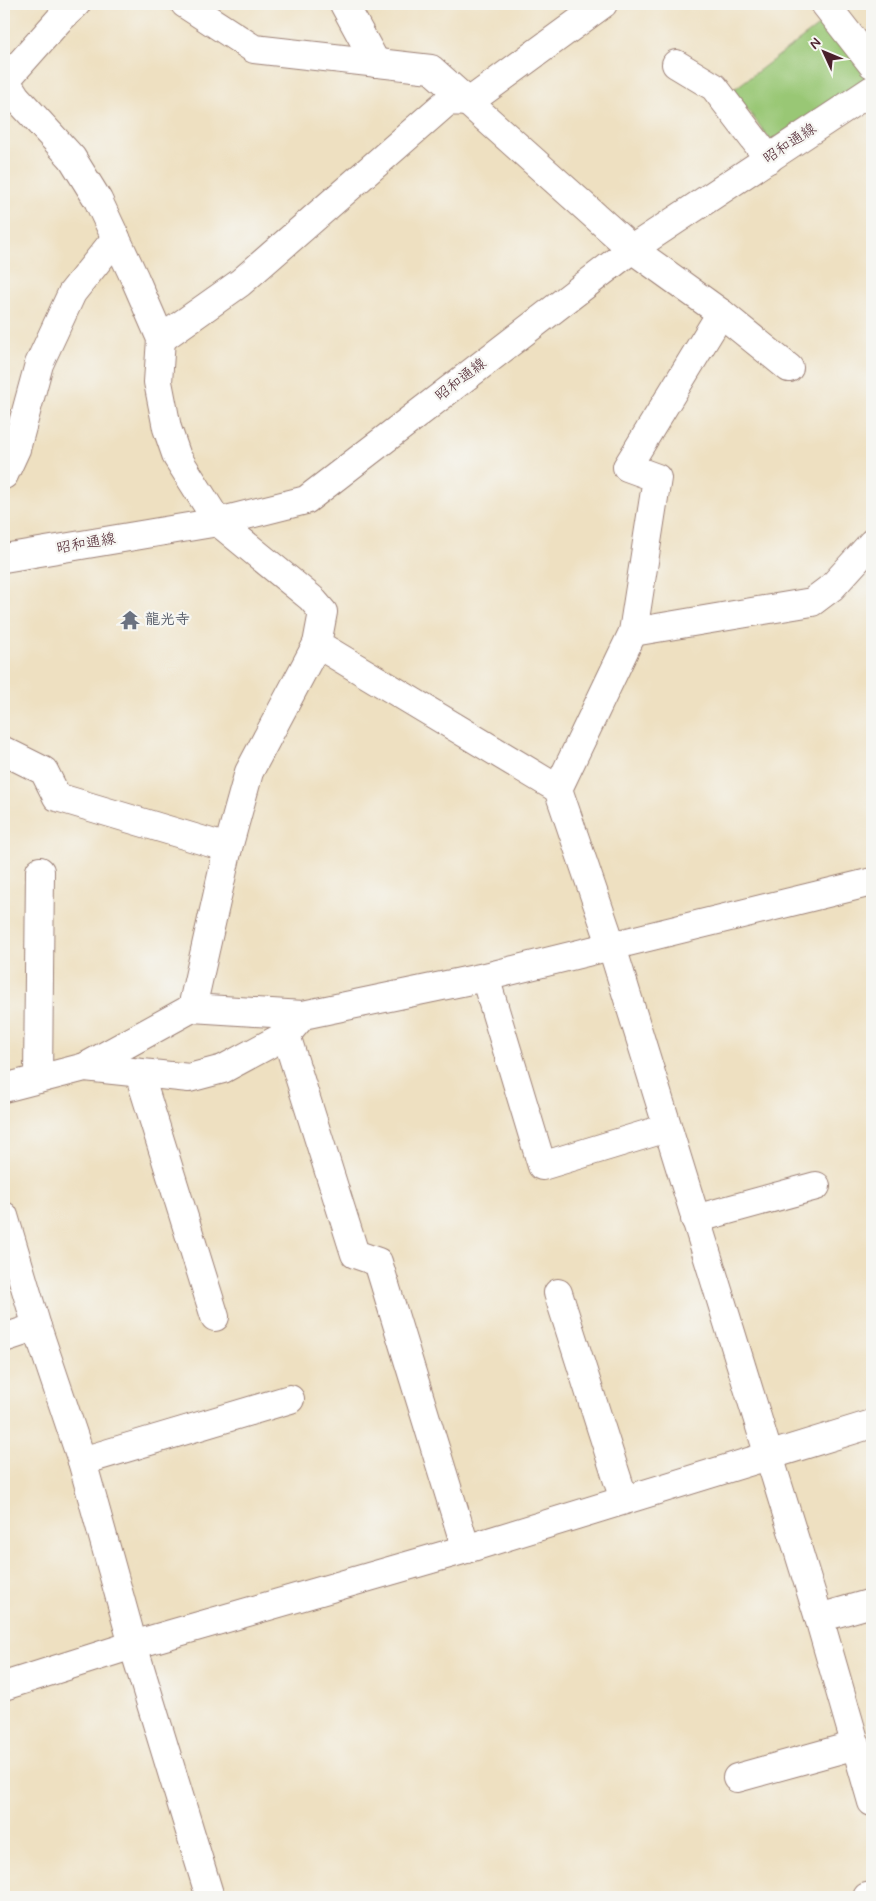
<svg xmlns="http://www.w3.org/2000/svg" width="876" height="1901" font-family="Mynerve,'Klee One',sans-serif">
  <style>
    .green { fill: #99c775; stroke: #727350 }
    .lines { fill: none; stroke-linecap: round; stroke-linejoin: round }
    .minor-casing { stroke: #9c8076; stroke-width: 30 }
    .minor { stroke: #fff; stroke-width: 28 }
    .labels { text-anchor: middle; dominant-baseline: central; stroke-width: 4.5; stroke-linejoin: round; paint-order: stroke }
    .street-label { font-size: 15px; fill: #4a1f2b; stroke: #f6f6f2 }
    .worship-label { font-size: 15px; font-weight: bold; fill: #5b616d; stroke: #f6f6f2; text-anchor: start }
  </style>
  <rect width="100%" height="100%" fill="#f6f6f2"/>
  <filter id="ink" filterUnits="userSpaceOnUse"><feTurbulence type="fractalNoise" baseFrequency=".02" numOctaves="2"/><feDisplacementMap in="SourceGraphic" scale="10" xChannelSelector="R" yChannelSelector="G"/><feConvolveMatrix kernelMatrix="1 2 1 2 8 2 1 2 1" color-interpolation-filters="sRGB"/></filter>
  <filter id="wash" filterUnits="userSpaceOnUse"><feTurbulence type="fractalNoise" baseFrequency=".0096" numOctaves="4" result="noise"/><feDisplacementMap in="SourceGraphic" scale="20" xChannelSelector="R" yChannelSelector="G"/><feGaussianBlur stdDeviation="1.12" result="paint"/><feColorMatrix in="noise" values="0 0 0 0 0 0 0 0 0 0 0 0 0 0 0 0 0 1.4 0 .05"/><feComposite in="paint" operator="in"/></filter>
  <g filter="url(#wash)">
    <rect width="100%" height="100%" fill="#eee0c1"/>
    <!-- green -->
    <path class="green" d="M825,21L869,69L867,79L771,141L733,90Z"/>
  </g>
  <g filter="url(#ink)">
    <g class="lines">
      <defs>
        <g id="minor">
          <path d="M185,4L254,49L431,69L632,249L721,313L789,368"/>
          <path d="M344,4L376,63"/>
          <path d="M825,4L872,64"/>
          <path d="M676,64L714,87L769,159"/>
          <path d="M4,78L16,97L72,158L98,200L135,279L161,339L158,382L167,428L177,457L218,522L311,598L323,612L317,644L558,789L612,947L819,1618L872,1802"/>
          <path d="M4,82L59,20L76,4"/>
          <path d="M161,339L240,283L448,101L469,102L603,4"/>
          <path d="M4,475L16,449L39,364L72,293L116,238"/>
          <path d="M4,558L218,522L306,500L632,249L872,90"/>
          <path d="M633,632L812,602L832,587L872,543"/>
          <path d="M4,751L44,771L57,797L228,848"/>
          <path d="M558,789L633,632L657,478L627,467L721,313"/>
          <path d="M485,977L542,1166L667,1128"/>
          <path d="M192,1008L228,848L249,772L317,644"/>
          <path d="M286,1035L355,1254L378,1262L466,1549"/>
          <path d="M85,1067L192,1008L303,1015"/>
          <path d="M139,1073L215,1317"/>
          <path d="M38,1079L40,871"/>
          <path d="M4,1088L85,1067L189,1078L223,1069L286,1035L303,1015L485,977L872,882"/>
          <path d="M4,1216L37,1327L82,1461L133,1645L210,1897"/>
          <path d="M695,1219L816,1186"/>
          <path d="M558,1293L624,1500"/>
          <path d="M4,1338L37,1327"/>
          <path d="M82,1461L290,1399"/>
          <path d="M819,1618L872,1603"/>
          <path d="M4,1686L133,1645L466,1549L872,1424"/>
          <path d="M737,1778L856,1745"/>
          <path d="M867,1897L872,1896"/>
        </g>
      </defs>
      <!-- minor casing -->
      <use href="#minor" class="minor-casing"/>
      <!-- minor -->
      <use href="#minor" class="minor"/>
    </g>
  </g>
  <!-- icons -->
  <defs>
    <symbol id="temple-bare" viewBox="-9 -9 18 18"><path d="M0-6L5-2H3V0L6.5 2.5H4V6H1.5V3h-3V6H-4V2.5H-6.5L-3 0V-2H-5Z" fill="#6b7280" stroke="#f6f6f2" stroke-width="2.5" paint-order="stroke"/></symbol>
  </defs>
  <g fill-rule="evenodd">
    <use href="#temple-bare" x="116" y="606" width="28" height="28"/>
  </g>
  <g class="labels">
    <!-- street labels -->
    <g class="street-label">
      <text transform="translate(790 144) rotate(-34)">昭和通線</text>
      <text transform="translate(461 380) rotate(-38)">昭和通線</text>
      <text transform="translate(86 544) rotate(-10)">昭和通線</text>
    </g>
    <!-- worship labels -->
    <g class="worship-label">
      <text x="145" y="620">龍光寺</text>
    </g>
  </g>
  <!-- margin -->
  <rect width="876" height="1901" fill="none" stroke="#f6f6f2" stroke-width="20"/>
  <!-- north arrow -->
  <g transform="translate(824 52) rotate(314)" stroke="#f6f6f2" stroke-width="4" paint-order="stroke">
  <path d="M0-4L9 19L0 12L-9 19Z" fill="#4a1f2b"/>
  <text y="-8" font-size="14" font-weight="bold" text-anchor="middle" fill="#4a1f2b">N</text>
  </g>
</svg>
